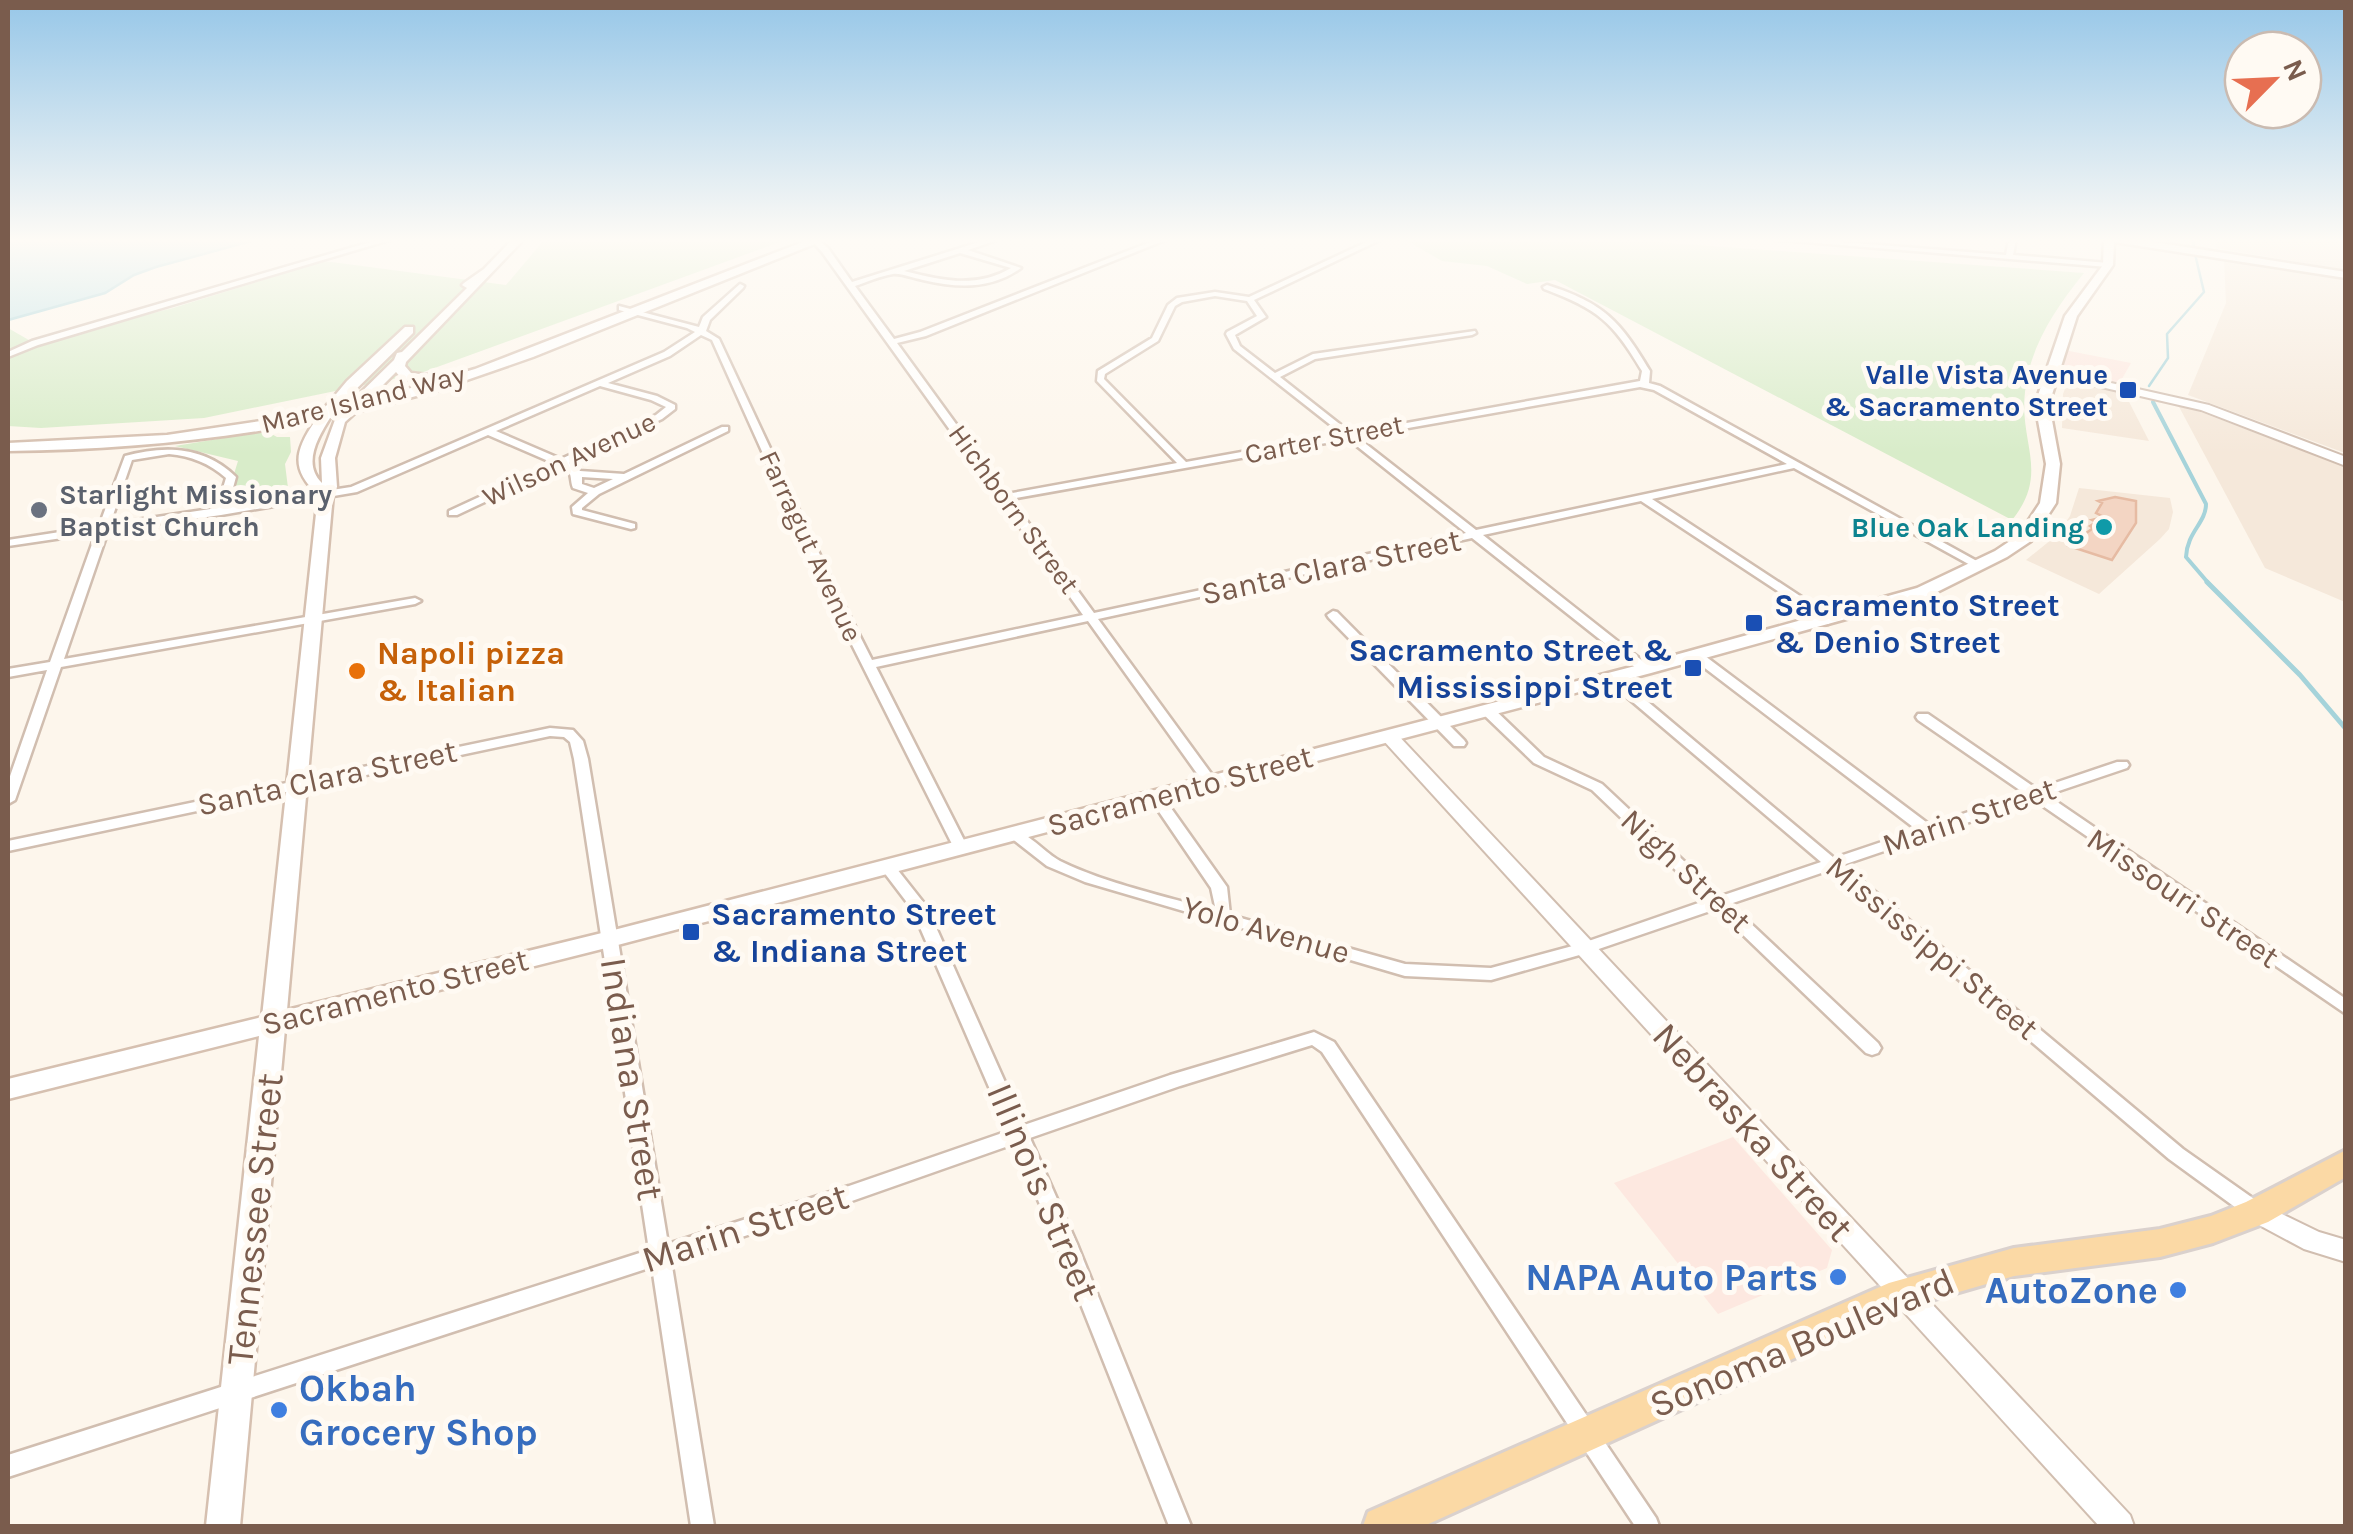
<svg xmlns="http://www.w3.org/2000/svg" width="2353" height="1534" font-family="Karla,sans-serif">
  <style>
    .residential { fill: #f5e8da }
    .commercial { fill: #fde8e0 }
    .green { fill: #d8ecc9 }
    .water { fill: #bfe3e8; stroke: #a5d3da; stroke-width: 2.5 }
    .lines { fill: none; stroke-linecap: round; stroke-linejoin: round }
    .stream-far2 { stroke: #a5d3da; stroke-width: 2.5 }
    .stream-far1 { stroke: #a5d3da; stroke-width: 4 }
    .stream { stroke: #a5d3da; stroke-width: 5 }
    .building { fill: #f3d5c3; stroke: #e6bba3; stroke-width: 2.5 }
    .minor-casing { stroke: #d1beb0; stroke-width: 5 }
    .tertiary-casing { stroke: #d1beb0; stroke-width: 4 }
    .secondary-casing { stroke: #d6c0b0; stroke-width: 5 }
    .primary-casing { stroke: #dad1cd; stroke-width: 6 }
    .minor { fill: #fff; fill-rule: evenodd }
    .tertiary { fill: #fff; fill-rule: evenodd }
    .secondary { fill: #fff; fill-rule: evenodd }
    .primary { fill: #fbd9a5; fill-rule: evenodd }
    .transit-dot { fill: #1a4fb4; stroke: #fffaf3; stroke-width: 4 }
    .worship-dot { fill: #6b7280; stroke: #fffaf3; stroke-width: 4 }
    .culture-dot { fill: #0f9aa8; stroke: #fffaf3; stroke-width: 4 }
    .food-dot { fill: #e8710a; stroke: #fffaf3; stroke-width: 4 }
    .shop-dot { fill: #3f7fe0; stroke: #fffaf3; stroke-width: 4 }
    .labels { text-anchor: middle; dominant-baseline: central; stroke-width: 10; stroke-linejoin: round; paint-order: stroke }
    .far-transit-label { font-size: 28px; font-weight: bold; fill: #164399; stroke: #fffaf3; text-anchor: end }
    .far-street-label { font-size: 28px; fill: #7a5c4d; stroke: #fffaf3 }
    .far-worship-label { font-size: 28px; font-weight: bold; fill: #5b616d; stroke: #fffaf3; text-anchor: start }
    .far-culture-label { font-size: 28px; font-weight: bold; fill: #0d838f; stroke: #fffaf3; text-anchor: end }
    .street-label { font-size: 32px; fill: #7a5c4d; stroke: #fffaf3 }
    .transit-label { font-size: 32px; font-weight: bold; fill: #164399; stroke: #fffaf3; text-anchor: start }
    .food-label { font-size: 32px; font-weight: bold; fill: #c56008; stroke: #fffaf3; text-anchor: start }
    .near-street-label { font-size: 38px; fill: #7a5c4d; stroke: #fffaf3 }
    .near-shop-label { font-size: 38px; font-weight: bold; fill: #366cbe; stroke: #fffaf3; text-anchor: end }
  </style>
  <rect width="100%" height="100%" fill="#fdf6ec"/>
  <!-- residential -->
  <g class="residential">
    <path d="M2217,239H2345V270L2216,248Z"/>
    <path d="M2224,258L2345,279V453L2188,395L2226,303Z"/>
    <path d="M2074,380L2123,390L2149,441L2062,428L2063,394L2068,381Z"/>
    <path d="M2177,403L2345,467V602L2265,568Z"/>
    <path d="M2079,488L2170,498L2173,512L2169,529L2160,539L2099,594L2026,560L2057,535L2070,516Z"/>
  </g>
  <!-- commercial -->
  <g class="commercial">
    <path d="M2064,350L2131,363L2119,384L2056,371Z"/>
    <path d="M1733,1137L1832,1250L1827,1268L1718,1314L1614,1183Z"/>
  </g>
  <!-- green -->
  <g class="green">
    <path d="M545,239H788L418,374L204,418L41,428L8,426V328L34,343L173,308L324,261L506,285Z"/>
    <path d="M1404,239H1616L2084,273C2055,309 2030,346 2025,392C2019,444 2050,473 2012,520L1555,280L1527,284L1487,266L1442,261Z"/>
    <path d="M266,431L277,437H290L291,452L285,464L288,488L277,494L225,503L238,461L175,446Z"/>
  </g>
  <!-- water -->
  <path class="water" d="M8,239H259L156,267L134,275L105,293L8,320Z"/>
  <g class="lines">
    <!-- stream-far2 -->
    <g class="stream-far2">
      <path d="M2193,239L2194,245"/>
      <path d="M2149,386L2168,358L2167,334L2204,292L2195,254"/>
    </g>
    <!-- stream-far1 -->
    <path class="stream-far1" d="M2153,402L2206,504C2206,523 2187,532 2186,557L2210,585"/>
    <!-- stream -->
    <path class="stream" d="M2207,582L2300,675L2346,729"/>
  </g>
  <!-- building -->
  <path class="building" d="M2115,497L2136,501V523L2112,560L2069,546L2093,528L2090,526L2096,522L2092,520L2104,517L2096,513L2102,503L2098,501Z"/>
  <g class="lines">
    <defs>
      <g id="minor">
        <path d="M381,239H393L38,345L8,357V352L32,341Z"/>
        <path d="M810,239H817L828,248L852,282L989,239H1000L968,250L1021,268C991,290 957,288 923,280C913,278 901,273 893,274C880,276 867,282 855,286L894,339L920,332L1158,239H1168L926,336L897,343L1007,494L1177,463L1097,381L1098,371L1152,338L1168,305L1177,298L1215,292L1249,297L1373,239H1382L1254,300L1266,317L1235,335L1240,346L1275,373L1313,354L1475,331L1476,333L1472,335L1315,359L1280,377L1351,433L1640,381L1642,371C1613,322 1598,309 1544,289L1543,287L1547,285C1604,303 1620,321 1650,371L1649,383L1660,386L1984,565L1982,567H1974L1794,468L1652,499L1832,617L1834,620L1828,624L1641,501L1483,535L1649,666L1651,669L1645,673L1641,672L1472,538L1098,619L1218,783L1211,787L1206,786L1088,621L876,667L968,848L961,853L954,848L823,587L712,340L701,335L670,356L608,383L657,396L675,405V409L662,419L569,463L577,466L580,471L624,474L722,427H728V431L599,494L582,508V510L635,524V528L631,529L573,514L572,507L588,493L573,488C569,477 574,472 561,466L457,515H449V511L553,463L488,435L357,492L221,515L108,531L64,659L415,598L421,601L415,604L61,667L15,800L8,804V782L47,670L8,677V669L50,662L96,533L8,546V540L99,526L125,456C164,445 205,446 236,477L228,506L351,487L664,352L695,332L687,328L619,310V306L699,327L703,317L740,284L744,286L743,288L710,320L706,331L719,339L835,587L872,660L1083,615L822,252ZM960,253L1011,268C976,289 940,280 904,271ZM1215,296L1247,301L1257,316L1227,332L1226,334L1234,349L1342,434L1186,462L1104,379L1105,374L1158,341L1175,306L1182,302ZM600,386L651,400L666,407L656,415L561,459L496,431ZM1640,387L1654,390L1787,464L1476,530L1357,437ZM1348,439L1466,533L1094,613L1011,499ZM169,454C191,456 209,463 226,478L217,508L110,524L132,460ZM582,477L613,479L594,488L582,484Z"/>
        <path d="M1768,239H1803L2006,255L2009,239H2016L2013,255L2108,263L2112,265L2108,267Z"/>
        <path d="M1333,611L1337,612L1464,740L1466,743L1464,746H1454L1329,618L1327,615Z"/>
        <path d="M1697,652L1701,653L1930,825L2024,793L1918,720L1916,717L1918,714H1928L2037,789L2117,762H2127L2129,765L2127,768L2047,795L2346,999V1014L2034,800L1843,865L2183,1149L2264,1206L2267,1212L2264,1218L2257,1220L2250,1218L2169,1159L1830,870L1730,904L1878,1043L1881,1048L1878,1053L1872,1055L1866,1053L1716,909L1590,952L1491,980L1405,976L1085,882L1047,866L1006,834L1008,831C1027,829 1043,852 1060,861C1107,884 1165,896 1216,911L1211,888L1149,797L1151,794H1161L1227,887L1230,915L1405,964L1491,968L1580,944L1707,900L1592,790L1534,763L1483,714L1481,711L1488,707L1493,708L1544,757L1602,784L1721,896L1821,862L1608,681L1606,678L1608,675H1616L1834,858L1917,830L1693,659L1691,656L1693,653Z"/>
        <path d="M550,728L573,730L583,741L588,759L668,1244L849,1186L1008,1131L912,909L880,867L888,862L893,864L927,907L1024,1125L1170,1075L1314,1032L1334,1042L1656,1518L1659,1526H1635L1322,1052L1312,1045L1180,1086L1030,1138L1077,1244L1191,1526H1169L1057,1244L1014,1144L849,1202L671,1260L714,1526H691L652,1267L8,1477V1455L649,1250L574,759L570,742L564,737L550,736L8,851V841Z"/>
      </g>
      <g id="tertiary">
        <path d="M2053,370L2209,405L2346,457V466L2201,410L2049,375L2047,373Z"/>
        <path d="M1389,731L1395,732L2130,1515L2134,1526H2099L1383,740L1380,736L1383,732Z"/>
        <path d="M2257,1202L2319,1232L2346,1240V1262L2304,1249L2248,1219L2245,1212L2248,1205Z"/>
      </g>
      <path id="secondary" d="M513,239H524L406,362L405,366L411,373L436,376V382L402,379L396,372L367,401L475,369L769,255L811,239H827L533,357L435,391L356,412L345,422L335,458L337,487L333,494L287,1010L610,931L1639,665L1917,588L1995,551L2019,535L2040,503L2046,464L2035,404L2065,316L2103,265L2104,239H2134L2346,272V278L2114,242L2113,265L2077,316L2049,404L2060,464L2056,503L2031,541L2007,557L1929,596L1651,673L610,947L285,1029L240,1526H206L259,1036L8,1099V1079L262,1017L318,495C291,469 294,452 315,421C213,441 111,450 8,451V443L167,435L321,412L347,381L405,327H413V333L337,408L347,406L394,360L397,353L402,352L467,288L462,285L464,283L484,269ZM336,417L321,458L322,483C302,464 318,437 330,418Z"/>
      <path id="primary" d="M2346,1150V1177L2268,1222L2213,1243L2160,1257L2014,1276L1907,1307L1424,1526H1363L1368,1512L1889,1283L2014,1248L2160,1229L2211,1216L2246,1202Z"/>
    </defs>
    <!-- minor casing -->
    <use href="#minor" class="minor-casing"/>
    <!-- tertiary casing -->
    <use href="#tertiary" class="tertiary-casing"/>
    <!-- secondary casing -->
    <use href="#secondary" class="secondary-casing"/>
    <!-- primary casing -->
    <use href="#primary" class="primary-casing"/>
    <!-- minor -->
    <use href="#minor" class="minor"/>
    <!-- tertiary -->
    <use href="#tertiary" class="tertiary"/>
    <!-- secondary -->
    <use href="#secondary" class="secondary"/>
    <!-- primary -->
    <use href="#primary" class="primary"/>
  </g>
  <!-- sky -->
  <linearGradient id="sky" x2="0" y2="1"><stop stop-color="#97c7e8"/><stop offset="0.53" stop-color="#fefbf6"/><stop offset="1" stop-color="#fefbf6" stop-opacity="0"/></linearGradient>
  <rect width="2353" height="454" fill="url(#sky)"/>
  <!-- markers -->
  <g class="transit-dot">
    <rect x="2118" y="380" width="20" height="20" rx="5"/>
    <rect x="1744" y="613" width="20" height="20" rx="5"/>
    <rect x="1683" y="658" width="20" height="20" rx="5"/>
    <rect x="681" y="922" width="20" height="20" rx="5"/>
  </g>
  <circle class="worship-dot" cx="39" cy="510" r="10"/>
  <circle class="culture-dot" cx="2104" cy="527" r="10"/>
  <circle class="food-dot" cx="357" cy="671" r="10"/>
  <g class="shop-dot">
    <circle cx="1838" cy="1277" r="10"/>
    <circle cx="2178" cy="1290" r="10"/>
    <circle cx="279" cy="1410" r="10"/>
  </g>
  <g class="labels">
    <!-- far-transit labels -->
    <g class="far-transit-label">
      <text x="2108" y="374">Valle Vista Avenue<tspan x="2108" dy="32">&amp; Sacramento Street</tspan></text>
    </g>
    <!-- far-street labels -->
    <g class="far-street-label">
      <text transform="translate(363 399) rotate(-14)">Mare Island Way</text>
      <text transform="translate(1324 439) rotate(-11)">Carter Street</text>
      <text transform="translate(569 459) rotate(-25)">Wilson Avenue</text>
      <text transform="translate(1014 509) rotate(54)">Hichborn Street</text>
      <text transform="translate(811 546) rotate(65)">Farragut Avenue</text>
    </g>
    <!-- far-worship labels -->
    <g class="far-worship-label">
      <text x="59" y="494">Starlight Missionary<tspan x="59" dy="32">Baptist Church</tspan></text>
    </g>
    <!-- far-culture labels -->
    <g class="far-culture-label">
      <text x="2084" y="527">Blue Oak Landing</text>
    </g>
    <!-- street labels -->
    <g class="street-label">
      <text transform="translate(1331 567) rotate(-12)">Santa Clara Street</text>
      <text transform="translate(327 778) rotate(-12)">Santa Clara Street</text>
      <text transform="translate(1180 791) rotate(-15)">Sacramento Street</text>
      <text transform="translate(1969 817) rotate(-19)">Marin Street</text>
      <text transform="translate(1686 871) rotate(43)">Nigh Street</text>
      <text transform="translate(2183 898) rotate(34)">Missouri Street</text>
      <text transform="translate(1266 930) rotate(16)">Yolo Avenue</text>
      <text transform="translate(1932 948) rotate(40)">Mississippi Street</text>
      <text transform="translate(395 992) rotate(-14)">Sacramento Street</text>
    </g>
    <!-- transit labels -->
    <g class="transit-label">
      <text x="1774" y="605">Sacramento Street<tspan x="1774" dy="37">&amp; Denio Street</tspan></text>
      <text x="1673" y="650" text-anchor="end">Sacramento Street &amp;<tspan x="1673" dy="37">Mississippi Street</tspan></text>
      <text x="711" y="914">Sacramento Street<tspan x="711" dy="37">&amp; Indiana Street</tspan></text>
    </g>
    <!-- food labels -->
    <g class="food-label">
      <text x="377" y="653">Napoli pizza<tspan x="377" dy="37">&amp; Italian</tspan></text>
    </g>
    <!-- near-street labels -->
    <g class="near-street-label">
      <text transform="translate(632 1079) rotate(81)">Indiana Street</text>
      <text transform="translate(1753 1132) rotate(48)">Nebraska Street</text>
      <text transform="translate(1043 1192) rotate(67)">Illinois Street</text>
      <text transform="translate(255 1219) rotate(-84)">Tennessee Street</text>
      <text transform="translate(745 1228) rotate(-18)">Marin Street</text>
      <text transform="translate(1802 1343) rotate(-23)">Sonoma Boulevard</text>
    </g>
    <!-- near-shop labels -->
    <g class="near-shop-label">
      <text x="1818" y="1277">NAPA Auto Parts</text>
      <text x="2158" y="1290">AutoZone</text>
      <text x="299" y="1388" text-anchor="start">Okbah<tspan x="299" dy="44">Grocery Shop</tspan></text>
    </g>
  </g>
  <!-- border -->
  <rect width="2353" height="1534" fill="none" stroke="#7a5c4d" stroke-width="20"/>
  <!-- north arrow -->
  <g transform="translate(2273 80) rotate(66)"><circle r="48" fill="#fffaf3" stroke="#cabbb1" stroke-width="2.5"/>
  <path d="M0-8L18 38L0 25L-18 38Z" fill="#e76f51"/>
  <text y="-15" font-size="28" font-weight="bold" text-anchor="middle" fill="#7a5c4d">N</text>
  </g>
</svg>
